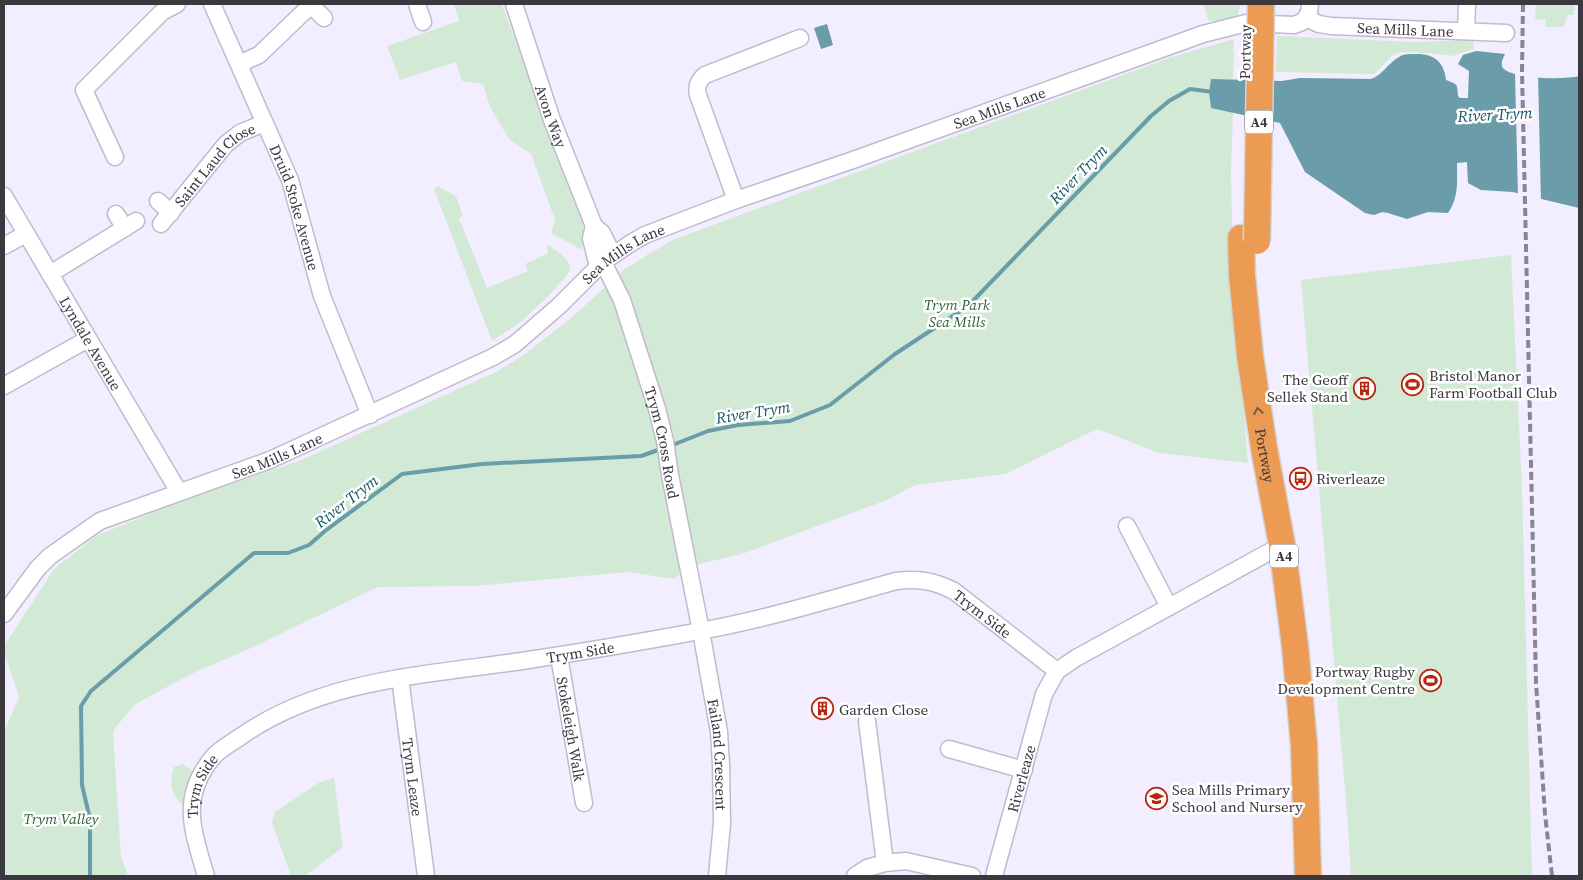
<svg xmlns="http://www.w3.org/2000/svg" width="1583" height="880" font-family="'Source Serif 4',serif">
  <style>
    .green { fill: #d2ead5 }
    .water { fill: #6a9caa }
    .pier { fill: #f3eeff }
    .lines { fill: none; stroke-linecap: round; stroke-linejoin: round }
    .stream { stroke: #6a9caa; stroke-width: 4 }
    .minor-casing { stroke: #c1bace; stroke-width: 19 }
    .trunk-casing { stroke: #d4d3d5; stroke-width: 29 }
    .minor { stroke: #fff; stroke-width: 16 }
    .trunk { stroke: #ec9b54; stroke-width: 26 }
    .rail { stroke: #898591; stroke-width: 4; stroke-dasharray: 8 4; stroke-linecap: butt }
    .trunk-bridge-casing { stroke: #d4d3d5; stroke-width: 29; stroke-linecap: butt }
    .trunk-bridge { stroke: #ec9b54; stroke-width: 26 }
    .oneway { stroke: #795b47 }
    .labels { text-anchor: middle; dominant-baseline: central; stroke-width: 5; stroke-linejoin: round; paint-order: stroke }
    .shield { fill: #fff; stroke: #767479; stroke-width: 1 }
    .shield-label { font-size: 14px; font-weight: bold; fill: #3b3840 }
    .street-label { font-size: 15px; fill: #3b3840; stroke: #fff }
    .park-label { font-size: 15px; font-style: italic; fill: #2f633a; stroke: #fff }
    .poi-label { font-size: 15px; fill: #3b3840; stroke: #fff; text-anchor: start }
    .water-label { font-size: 16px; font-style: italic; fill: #115666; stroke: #fff }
  </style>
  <rect width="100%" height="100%" fill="#f3eeff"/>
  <!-- green -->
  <g class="green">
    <path d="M454,4H502L583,221L584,236L582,250L551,233L555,220L531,154L509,139L490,107L483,84L462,81L456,62L400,80L387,46L459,21Z"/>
    <path d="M1204,4H1240L1238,14L1233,21H1208Z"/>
    <path d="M1536,4H1575L1573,15H1568L1563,27H1545L1546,19L1535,20Z"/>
    <path d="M1277,36L1414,42L1473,40L1474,49L1453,56L1429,53L1402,52L1393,55L1374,74L1276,72Z"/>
    <path d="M1234,39L1233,79L1282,81L1300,78L1371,79C1383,75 1388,63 1399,57C1403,54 1409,54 1414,54C1433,53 1444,61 1446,80C1458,85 1457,83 1458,96L1460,98H1468L1469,71L1458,64L1463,55L1476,51L1505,54C1503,58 1500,64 1503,68C1512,79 1566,80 1579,76V95L1315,109L1579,96V208L1513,192L1481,190L1468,183L1467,162L1457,163C1457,181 1459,197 1448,213L1428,212L1407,219L1388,213L1382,212L1374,215L1365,213L1305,172L1280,123L1233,112L1231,170L1233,279L1248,463L1159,453L1097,429L1006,474L915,485L887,500L742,554L699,564L673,579L628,572L476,586L378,587L251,648L189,675L134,705L113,731L121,856L128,876H4V732L19,697L4,652V646L54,569L96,536L180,501L299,461L498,371L525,354L571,318L625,269L672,240L1172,57Z"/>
    <path d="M437,186L456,196L463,216L459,218L487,288L528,271L525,264L548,253L547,244C555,250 570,258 570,269C569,277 530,314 522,321C513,328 502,334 492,341L434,189Z"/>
    <path d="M1511,255L1522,487L1532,876H1351L1347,813L1301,280Z"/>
    <path d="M183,764L194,772L189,783L184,803L181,804C171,794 169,780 174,767Z"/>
    <path d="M334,778L343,847L305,876H291L272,822L275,812L320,782Z"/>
  </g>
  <!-- water -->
  <g class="water">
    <path d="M827,24L833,45L821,49L814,28Z"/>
    <path d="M1476,51L1505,54C1503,58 1500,64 1503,68C1512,79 1566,80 1579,76V208L1513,192L1481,190L1468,183L1467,162L1457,163C1457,181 1459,197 1448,213L1428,212L1407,219L1388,213L1382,212L1374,215L1365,213L1305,172L1280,123L1211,108L1209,92L1211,79L1282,81L1300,78L1371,79C1383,75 1388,63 1399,57C1403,54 1409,54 1414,54C1433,53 1444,61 1446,80C1458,85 1457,83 1458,96L1460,98H1468L1469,71L1458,64L1463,55Z"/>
  </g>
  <!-- pier -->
  <path class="pier" d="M1516,71L1538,75L1541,202L1518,196L1515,73Z"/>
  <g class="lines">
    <!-- stream -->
    <g class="stream">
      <path d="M670,446L708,431L738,425L790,421L830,405L895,354L968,306L1151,116L1169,101L1190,89L1213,92"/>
      <path d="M90,876V819L82,785L81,706L91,691L254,553H288L309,545L325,531L402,474L482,464L641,456L661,449"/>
    </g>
    <defs>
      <g id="minor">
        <path id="s1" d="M212,4L290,180L322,296L370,415"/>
        <path d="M417,4L423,22"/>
        <path id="s2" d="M514,4L552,120L594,226L602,233L613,255"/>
        <path d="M311,5L324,18"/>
        <path id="s3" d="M1306,18L1319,24L1331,26L1506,33"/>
        <path d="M1466,31L1467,4"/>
        <path d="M239,64L259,55L312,4"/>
        <path d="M115,157L84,90L162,12L177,4"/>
        <path id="s4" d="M4,196L179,492"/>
        <path d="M736,200L698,95C696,87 698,81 705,75L800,38"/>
        <path d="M158,201L171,213"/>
        <path d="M116,214L125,228"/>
        <path id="s5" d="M161,224L226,144L240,133L264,123"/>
        <path d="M594,226L591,238L598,267"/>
        <path d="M4,246L26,234"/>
        <path id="s6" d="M603,262L622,300L657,409L665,441L670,475L701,631L719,732L721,765L722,823L717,876"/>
        <path d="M50,274L136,221"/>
        <path d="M4,386L88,339"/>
        <path d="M1127,526L1169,607"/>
        <path id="s7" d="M4,614L38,568L50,556L100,521L270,460L493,357L515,344L559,306L603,262L631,243L645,235L736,200L853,160L1203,34L1246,23L1294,25L1302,22L1306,18L1309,12L1310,4"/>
        <path id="s8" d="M559,656L584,803"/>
        <path id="s9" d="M400,678L426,876"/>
        <path d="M867,721L885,863"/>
        <path d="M949,749L1024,770"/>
        <path id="s10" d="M206,876C193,831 179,798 213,757C220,749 231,743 240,737C322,679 426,675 522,661C581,652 641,642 700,631C767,619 831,599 896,581C918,578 934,581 954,591L1057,671"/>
        <path d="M855,876L867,868L885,863L906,861L972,876"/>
        <path id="s11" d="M994,876L1044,694L1057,671L1076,658L1282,545"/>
      </g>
      <g id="trunk">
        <path id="s12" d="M1241,238L1242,275L1250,356L1264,448L1282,545L1295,646L1304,745L1308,876"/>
      </g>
    </defs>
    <!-- minor casing -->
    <use href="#minor" class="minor-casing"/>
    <!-- trunk casing -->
    <use href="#trunk" class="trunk-casing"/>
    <!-- minor -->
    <use href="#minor" class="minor"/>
    <!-- trunk -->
    <use href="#trunk" class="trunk"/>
    <!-- rail -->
    <path class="rail" d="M1523,4L1522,72L1536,683L1545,814L1552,876"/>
    <defs>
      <path id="trunk-bridge" d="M1257,241L1261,4"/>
    </defs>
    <!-- trunk-bridge casing -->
    <use href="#trunk-bridge" class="trunk-bridge-casing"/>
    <!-- trunk-bridge -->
    <use href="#trunk-bridge" class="trunk-bridge"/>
  </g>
  <!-- one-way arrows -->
  <defs><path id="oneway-chevron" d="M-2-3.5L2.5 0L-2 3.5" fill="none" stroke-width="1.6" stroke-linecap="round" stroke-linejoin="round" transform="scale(1.25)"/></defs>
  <use class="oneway" href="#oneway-chevron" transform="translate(1258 411) rotate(-99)"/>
  <!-- icons -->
  <defs>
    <symbol id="stadium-ring" viewBox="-11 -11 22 22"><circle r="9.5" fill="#fff" stroke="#b3270e" stroke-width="1.5"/><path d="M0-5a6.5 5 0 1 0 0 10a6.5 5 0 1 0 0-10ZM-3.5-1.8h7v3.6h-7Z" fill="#b3270e"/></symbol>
    <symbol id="building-ring" viewBox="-11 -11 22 22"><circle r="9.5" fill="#fff" stroke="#b3270e" stroke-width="1.5"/><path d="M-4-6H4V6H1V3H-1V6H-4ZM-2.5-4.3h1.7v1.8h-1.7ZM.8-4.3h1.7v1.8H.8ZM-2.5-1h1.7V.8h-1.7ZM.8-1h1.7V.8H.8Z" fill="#b3270e"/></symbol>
    <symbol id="bus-ring" viewBox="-11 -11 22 22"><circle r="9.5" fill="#fff" stroke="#b3270e" stroke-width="1.5"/><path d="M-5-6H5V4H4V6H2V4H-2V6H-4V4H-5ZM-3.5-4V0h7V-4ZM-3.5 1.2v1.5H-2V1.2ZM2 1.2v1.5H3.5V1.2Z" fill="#b3270e"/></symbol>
    <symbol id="school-ring" viewBox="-11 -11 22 22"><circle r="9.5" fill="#fff" stroke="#b3270e" stroke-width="1.5"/><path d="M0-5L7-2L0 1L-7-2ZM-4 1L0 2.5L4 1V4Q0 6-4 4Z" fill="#b3270e"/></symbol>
  </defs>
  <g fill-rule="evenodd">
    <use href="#stadium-ring" x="1400" y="372" width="25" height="25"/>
    <use href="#building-ring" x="1352" y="376" width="25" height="25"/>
    <use href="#bus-ring" x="1288" y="466" width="25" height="25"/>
    <use href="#stadium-ring" x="1418" y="668" width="25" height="25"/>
    <use href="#building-ring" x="810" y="696" width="25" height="25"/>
    <use href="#school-ring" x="1144" y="786" width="25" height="25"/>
  </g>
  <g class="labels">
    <!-- shield labels -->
    <g class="shield">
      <rect x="1245" y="110.5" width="28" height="23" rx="4"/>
      <rect x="1270" y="544.5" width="28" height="23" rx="4"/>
    </g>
    <g class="shield-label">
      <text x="1259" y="122">A4</text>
      <text x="1284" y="556">A4</text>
    </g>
    <!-- street labels -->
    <g class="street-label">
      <text stroke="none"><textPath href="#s3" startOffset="101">Sea Mills Lane</textPath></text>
      <text transform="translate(1245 52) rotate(-89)">Portway</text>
      <text stroke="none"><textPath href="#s7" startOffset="1134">Sea Mills Lane</textPath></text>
      <text stroke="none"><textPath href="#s2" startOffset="118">Avon Way</textPath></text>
      <text stroke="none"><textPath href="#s5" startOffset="81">Saint Laud Close</textPath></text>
      <text stroke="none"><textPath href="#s1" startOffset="220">Druid Stoke Avenue</textPath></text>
      <text stroke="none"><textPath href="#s7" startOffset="729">Sea Mills Lane</textPath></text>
      <text stroke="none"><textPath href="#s4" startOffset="171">Lyndale Avenue</textPath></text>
      <text stroke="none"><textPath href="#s6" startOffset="191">Trym Cross Road</textPath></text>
      <text stroke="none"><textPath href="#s7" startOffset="324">Sea Mills Lane</textPath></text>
      <text stroke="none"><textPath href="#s12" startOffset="219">Portway</textPath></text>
      <text stroke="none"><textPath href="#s10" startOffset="934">Trym Side</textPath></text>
      <text stroke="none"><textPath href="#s10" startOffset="514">Trym Side</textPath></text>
      <text stroke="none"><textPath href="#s8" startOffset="74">Stokeleigh Walk</textPath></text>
      <text stroke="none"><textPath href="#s6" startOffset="508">Failand Crescent</textPath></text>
      <text stroke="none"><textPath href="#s9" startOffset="100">Trym Leaze</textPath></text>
      <text stroke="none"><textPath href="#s11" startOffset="101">Riverleaze</textPath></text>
      <text stroke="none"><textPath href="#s10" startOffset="94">Trym Side</textPath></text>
    </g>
    <!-- park labels -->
    <g class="park-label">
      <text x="957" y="304">Trym Park<tspan x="957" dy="17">Sea Mills</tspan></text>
      <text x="61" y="818">Trym Valley</text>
    </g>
    <!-- poi labels -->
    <g class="poi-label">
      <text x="1429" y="375">Bristol Manor<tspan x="1429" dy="17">Farm Football Club</tspan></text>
      <text x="1348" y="379" text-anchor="end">The Geoff<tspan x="1348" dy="17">Sellek Stand</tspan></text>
      <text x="1316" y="478">Riverleaze</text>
      <text x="1415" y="671" text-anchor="end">Portway Rugby<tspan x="1415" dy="17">Development Centre</tspan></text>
      <text x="839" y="709">Garden Close</text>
      <text x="1172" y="789">Sea Mills Primary<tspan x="1172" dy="17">School and Nursery</tspan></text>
    </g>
    <!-- water labels -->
    <g class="water-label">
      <text transform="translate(1495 114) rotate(-3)">River Trym</text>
      <text transform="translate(1078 174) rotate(-46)">River Trym</text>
      <text transform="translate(753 412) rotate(-9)">River Trym</text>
      <text transform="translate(346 501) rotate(-38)">River Trym</text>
    </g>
  </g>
  <!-- border -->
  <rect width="1583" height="880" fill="none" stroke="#3b3840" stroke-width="10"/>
</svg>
